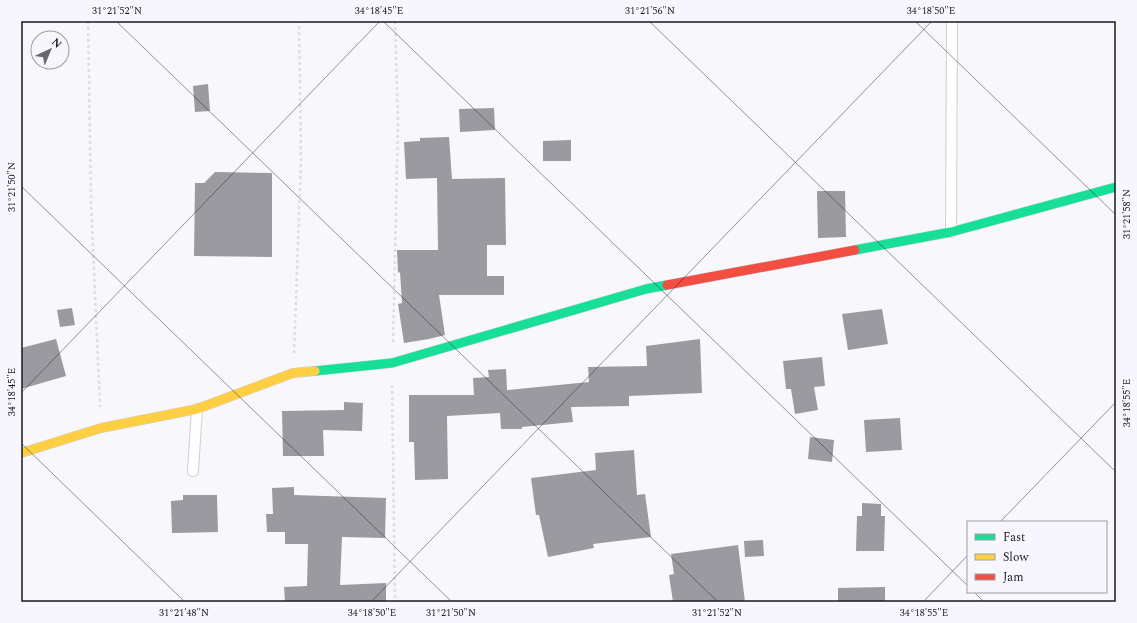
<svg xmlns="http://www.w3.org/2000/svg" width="1137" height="623" font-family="Spectral,serif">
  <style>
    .building { fill: #9b9aa0 }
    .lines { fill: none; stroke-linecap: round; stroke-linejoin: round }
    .lane-casing { stroke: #cfced4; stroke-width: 12 }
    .fast-casing { stroke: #cfced4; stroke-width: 10 }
    .slow-casing { stroke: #cfced4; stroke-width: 10 }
    .jam-casing { stroke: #cfced4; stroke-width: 10 }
    .path { stroke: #dedee0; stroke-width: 2.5; stroke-dasharray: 3 3; stroke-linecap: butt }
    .lane { stroke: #fefefe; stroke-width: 10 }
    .fast { stroke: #16e098; stroke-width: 9 }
    .slow { stroke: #ffcf43; stroke-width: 9 }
    .jam { stroke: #f24e42; stroke-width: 9 }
    .ticks { fill: none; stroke: #1a1822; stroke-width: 1; stroke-opacity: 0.45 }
    .neatline { fill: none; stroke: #1a1822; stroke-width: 1.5 }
    .ticks-label { font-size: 10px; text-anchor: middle; fill: #1a1822 }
  </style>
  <rect width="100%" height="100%" fill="#f8f7fb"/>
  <!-- building -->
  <g class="building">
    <path d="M208,84L210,111L195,112L193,86Z"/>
    <path d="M494,108L495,130L460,132L459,109Z"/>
    <path d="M449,137L452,179L505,178L506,245H487V276H504V295H439L445,335L429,339L404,343L398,304L402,303L400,272L398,273L397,250H438L437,178L406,179L404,142L420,141V138Z"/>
    <path d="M571,140V161H543V141Z"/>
    <path d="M215,172L272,173V257L194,256L195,183H204Z"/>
    <path d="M817,191H845L846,237L818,238Z"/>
    <path d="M72,308L75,325L60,327L57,310Z"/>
    <path d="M882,309L888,344L848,350L842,314Z"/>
    <path d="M56,339L66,376L21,389V348Z"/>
    <path d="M700,339L702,393L629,396V406L571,407L573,422L522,427V429H501L500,413L447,416L448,479L415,480L414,442H409V395H474L473,378L489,377L488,370L506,369L507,390L589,382L588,367L647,366L646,346Z"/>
    <path d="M822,357L825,386L814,387L818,410L795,414L791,389H786L783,361Z"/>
    <path d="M344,402L363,403L362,431L323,430L324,456H283L282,411L344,410Z"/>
    <path d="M900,418L902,450L866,452L864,420Z"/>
    <path d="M810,437L834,440L832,462L808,459Z"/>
    <path d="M634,450L637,495L645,494L651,537L593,544L594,548L548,557L539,515H536L531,478L596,470L595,453Z"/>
    <path d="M294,487V495L386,498L385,538L342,537L340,585L386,583V602H285L284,587L307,586L308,544H285V532H267L266,514H273L272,488Z"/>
    <path d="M183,495H217L218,532L172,533L171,501L183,500Z"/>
    <path d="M862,503L881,504V516H885L884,551H856L857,516H862Z"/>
    <path d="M763,540L764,556L745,557L744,541Z"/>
    <path d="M738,545L745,602H673L669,575L674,574L671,554Z"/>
    <path d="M885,587V602H838V588Z"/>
  </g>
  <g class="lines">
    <defs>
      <g id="lane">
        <path d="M951,232L952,21"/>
        <path d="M193,471L197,409"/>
      </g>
      <g id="fast">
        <path d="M855,250L951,232L1116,187"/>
        <path d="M315,371L392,363L646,289L667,285"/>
      </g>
      <path id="slow" d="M21,453L101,428L197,409L293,373L315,371"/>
      <path id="jam" d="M667,285L855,250"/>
    </defs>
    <!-- lane casing -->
    <use href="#lane" class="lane-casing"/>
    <!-- fast casing -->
    <use href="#fast" class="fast-casing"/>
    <!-- slow casing -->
    <use href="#slow" class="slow-casing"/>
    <!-- jam casing -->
    <use href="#jam" class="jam-casing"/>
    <!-- path -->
    <g class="path">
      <path d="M88,21L91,202L100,407"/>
      <path d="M393,342L398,122L395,21"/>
      <path d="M294,353L301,159L299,21"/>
      <path d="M392,385L395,602"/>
    </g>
    <!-- lane -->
    <use href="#lane" class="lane"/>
    <!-- fast -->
    <use href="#fast" class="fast"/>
    <!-- slow -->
    <use href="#slow" class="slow"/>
    <!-- jam -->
    <use href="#jam" class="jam"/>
  </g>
  <!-- ticks -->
  <path class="ticks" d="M116,21L718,602M383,21L968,586M649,21L1116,472M915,21L1116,215M21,186L452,602M21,393L380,21M21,443L185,602M1000,522L1116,402M974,592L984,602M371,602L932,21M923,602L968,555"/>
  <!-- border -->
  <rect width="1137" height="623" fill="none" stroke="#f7f6fc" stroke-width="44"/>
  <!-- legend -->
  <rect x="967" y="521" width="140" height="72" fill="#f7f6fc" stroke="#9f9da5"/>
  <rect x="975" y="534" width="20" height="6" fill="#16e098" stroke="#9f9da5"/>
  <text x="1003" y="541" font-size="12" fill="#1a1822">Fast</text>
  <rect x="975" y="554" width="20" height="6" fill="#ffcf43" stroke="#9f9da5"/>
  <text x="1003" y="561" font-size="12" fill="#1a1822">Slow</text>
  <rect x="975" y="574" width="20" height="6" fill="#f24e42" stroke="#9f9da5"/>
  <text x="1003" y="581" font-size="12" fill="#1a1822">Jam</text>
  <!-- north arrow -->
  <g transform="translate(50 50) rotate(44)"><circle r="19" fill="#f7f6fc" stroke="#9f9da5"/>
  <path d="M0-3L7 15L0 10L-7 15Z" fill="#68666e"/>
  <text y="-6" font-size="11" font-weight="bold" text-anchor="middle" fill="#1a1822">N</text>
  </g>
  <rect x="22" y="22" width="1093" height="579" class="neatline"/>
  <g class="ticks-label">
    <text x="117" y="14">31°21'52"N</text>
    <text x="379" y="14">34°18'45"E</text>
    <text x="650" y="14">31°21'56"N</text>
    <text x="931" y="14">34°18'50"E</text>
    <text transform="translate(11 187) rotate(-90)" y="4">31°21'50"N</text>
    <text transform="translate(1126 214) rotate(-90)" y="4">31°21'58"N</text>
    <text transform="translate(11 392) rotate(-90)" y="4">34°18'45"E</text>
    <text transform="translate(1126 403) rotate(-90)" y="4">34°18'55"E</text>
    <text x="184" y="616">31°21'48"N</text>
    <text x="372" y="616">34°18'50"E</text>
    <text x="451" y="616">31°21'50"N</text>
    <text x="717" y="616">31°21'52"N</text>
    <text x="924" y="616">34°18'55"E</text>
  </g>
</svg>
